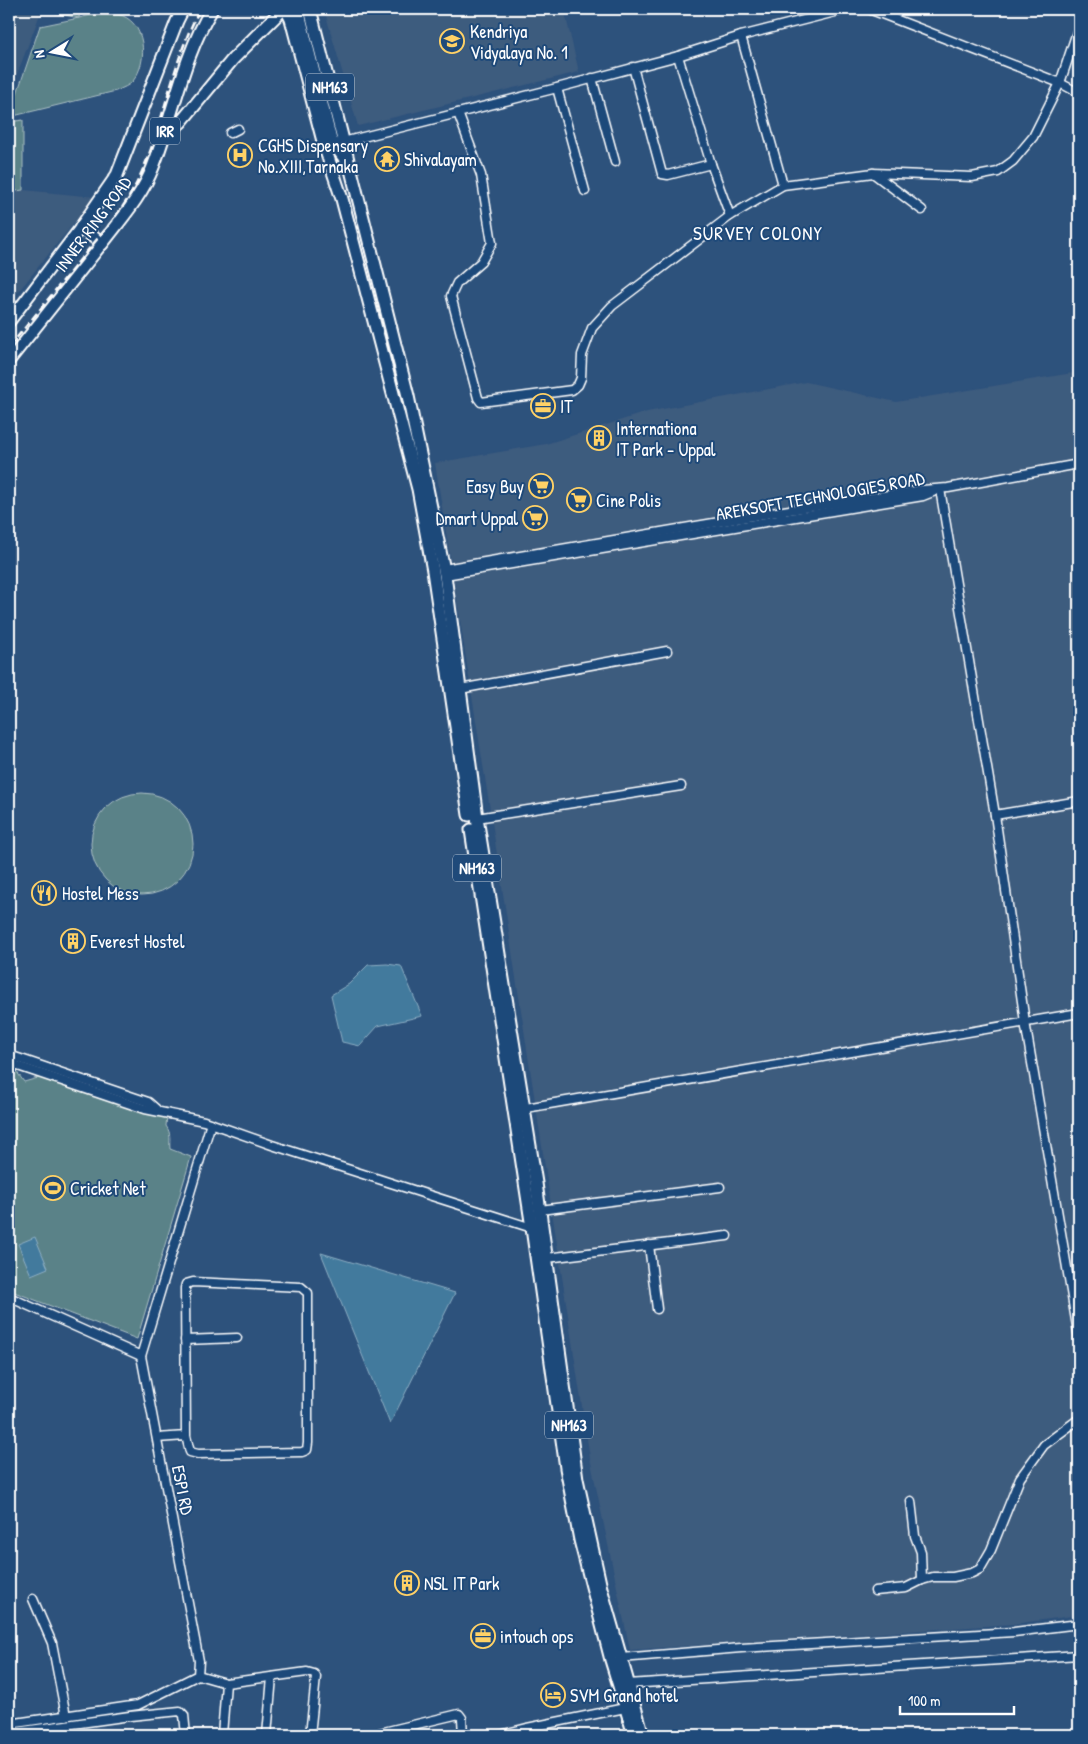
<svg xmlns="http://www.w3.org/2000/svg" width="1088" height="1744" font-family="'Patrick Hand',sans-serif">
  <style>
    .built { fill: #3e5b7e }
    .green { fill: #5a8288; stroke: #acc0c4 }
    .water { fill: #427a9d; stroke: #8eafc4 }
    .lines { fill: none; stroke-linecap: round; stroke-linejoin: round }
    .minor-casing { stroke: #fff; stroke-width: 11 }
    .major-casing { stroke: #fff; stroke-width: 14 }
    .highway-casing { stroke: #fff; stroke-width: 15 }
    .minor { stroke: #1f4a7a; stroke-width: 8 }
    .major { stroke: #1f4a7a; stroke-width: 10 }
    .highway { stroke: #1f4a7a; stroke-width: 11 }
    .rail { stroke: #fff; stroke-width: 2.5; stroke-dasharray: 8 4; stroke-linecap: butt }
    .labels { text-anchor: middle; dominant-baseline: central; stroke-width: 4; stroke-linejoin: round; paint-order: stroke }
    .shield { fill: #1f4a7a; stroke: #bcc9d7; stroke-width: 1 }
    .shield-label { font-size: 16px; font-weight: bold; fill: #fff }
    .poi-label { font-size: 18px; fill: #fff; stroke: #1f4a7a; text-anchor: start }
    .street-label { font-size: 18px; fill: #fff; stroke: #1f4a7a }
    .neighbourhood-label { font-size: 19px; letter-spacing: 1px; fill: #fff; stroke: #1f4a7a }
  </style>
  <rect width="100%" height="100%" fill="#2d527c"/>
  <filter id="ink" filterUnits="userSpaceOnUse"><feTurbulence type="fractalNoise" baseFrequency=".02" numOctaves="2"/><feDisplacementMap in="SourceGraphic" scale="10" xChannelSelector="R" yChannelSelector="G"/><feConvolveMatrix kernelMatrix="1 2 1 2 8 2 1 2 1" color-interpolation-filters="sRGB"/></filter>
  <g filter="url(#ink)">
    <!-- built -->
    <g class="built">
      <path d="M9,9H42L9,95Z"/>
      <path d="M324,9H564L579,72L358,126Z"/>
      <path d="M23,190L95,197L9,303V192Z"/>
      <path d="M1079,372V1615L1013,1624L630,1650L590,1458L490,809L435,463L546,444L647,412L806,382L896,402Z"/>
    </g>
    <!-- green -->
    <g class="green">
      <path d="M56,9H80L79,18C91,15 105,11 117,14C146,20 149,61 133,81C129,86 122,88 116,91L9,117L40,26L79,18L55,13Z"/>
      <path d="M23,120V190L9,192V122Z"/>
      <path d="M9,259L15,260L11,291L9,290Z"/>
      <circle cx="142" cy="844" r="51"/>
      <path d="M9,1066L14,1068L24,1082L45,1076L167,1115L166,1126C172,1134 169,1141 170,1149L191,1157L137,1339L9,1290Z"/>
    </g>
    <!-- water -->
    <g class="water">
      <path d="M387,964L401,966L422,1016L378,1026L360,1046L342,1042L331,995L349,984L368,965Z"/>
      <path d="M35,1237L48,1268L31,1275L18,1244Z"/>
      <path d="M321,1253L455,1293L390,1424Z"/>
    </g>
    <g class="lines">
      <defs>
        <g id="minor">
          <path d="M869,9L1060,83L1079,93"/>
          <path d="M741,36L783,185"/>
          <path d="M678,56L711,164L730,216"/>
          <path d="M633,67L662,174L668,175L711,164"/>
          <path d="M592,78L615,162"/>
          <path d="M557,88L585,191"/>
          <path d="M458,113L481,175L492,243L481,262L457,283L451,296L478,398L481,402L572,390L578,385L581,378L582,355L592,328L612,306L730,216L783,185L873,173L972,177L998,172L1013,161L1033,137L1060,83L1079,26"/>
          <path d="M230,133L238,129"/>
          <path d="M339,143L557,88L678,56L741,36L847,9"/>
          <path d="M873,173L922,210"/>
          <path d="M940,489L995,815L1025,1022L1079,1338"/>
          <path d="M444,569L783,511L922,490L948,488L1079,464"/>
          <path d="M445,575L923,496L933,492"/>
          <path d="M460,689L667,651"/>
          <path d="M995,815L1079,801"/>
          <path d="M477,818L681,786"/>
          <path d="M9,1055L148,1102L156,1109"/>
          <path d="M9,1063L145,1109L204,1121L272,1145L532,1228"/>
          <path d="M520,1109L1079,1013"/>
          <path d="M540,1210L720,1187"/>
          <path d="M649,1245L657,1309"/>
          <path d="M547,1258L727,1236"/>
          <path d="M9,1297L141,1356"/>
          <path d="M185,1340L237,1338"/>
          <path d="M157,1438L186,1436L190,1452L198,1454L302,1452L307,1450L308,1443V1293L301,1287L193,1282L186,1284L185,1288L186,1436"/>
          <path d="M911,1501L915,1536L921,1552L922,1580"/>
          <path d="M875,1591L906,1588L922,1580L933,1577H953L972,1573L980,1569L991,1550L1020,1478L1044,1445L1079,1419"/>
          <path d="M33,1599L52,1643L66,1716"/>
          <path d="M621,1658L741,1648L1014,1632L1079,1624"/>
          <path d="M198,1675L226,1683L307,1672L314,1674L316,1677L310,1735"/>
          <path d="M628,1684L1079,1655"/>
          <path d="M9,1724L138,1705L198,1675L199,1661L141,1356L211,1123"/>
          <path d="M9,1733L130,1716L180,1711L184,1715L186,1735"/>
          <path d="M222,1735L226,1683"/>
          <path d="M267,1735L272,1677"/>
          <path d="M371,1735L459,1714L462,1718L463,1735"/>
          <path d="M500,1735L527,1728L625,1708"/>
        </g>
        <g id="major">
          <path d="M9,322L81,227"/>
          <path d="M9,361L102,244"/>
        </g>
        <g id="highway">
          <path d="M183,9L177,21L117,175L81,227L102,244C121,219 142,196 153,167C173,116 183,56 212,9"/>
          <path d="M286,9L291,19L324,145L342,199L418,489L433,571L469,815"/>
          <path d="M298,9L331,140L350,166L408,396L445,575L477,818L536,1183L577,1479L601,1588L643,1735"/>
          <path d="M310,9L348,160"/>
          <path d="M163,137L181,122L233,59L283,9"/>
          <path d="M471,830L532,1228L566,1468L580,1540L611,1660L634,1735"/>
        </g>
      </defs>
      <!-- minor casing -->
      <use href="#minor" class="minor-casing"/>
      <!-- major casing -->
      <use href="#major" class="major-casing"/>
      <!-- highway casing -->
      <use href="#highway" class="highway-casing"/>
      <!-- minor -->
      <use href="#minor" class="minor"/>
      <!-- major -->
      <use href="#major" class="major"/>
      <!-- highway -->
      <use href="#highway" class="highway"/>
      <!-- rail -->
      <path class="rail" d="M9,347C34,317 58,287 83,256C103,232 127,206 140,176C165,122 172,61 200,9"/>
    </g>
  </g>
  <!-- icons -->
  <defs>
    <symbol id="school-ring" viewBox="-11 -11 22 22"><circle r="9.5" fill="#1f4a7a" stroke="#ffd166" stroke-width="1.5"/><path d="M0-5L7-2L0 1L-7-2ZM-4 1L0 2.5L4 1V4Q0 6-4 4Z" fill="#ffd166"/></symbol>
    <symbol id="hospital-ring" viewBox="-11 -11 22 22"><circle r="9.5" fill="#1f4a7a" stroke="#ffd166" stroke-width="1.5"/><path d="M-5-5h3v3.5h4V-5h3V5h-3V1.5h-4V5h-3Z" fill="#ffd166"/></symbol>
    <symbol id="temple-ring" viewBox="-11 -11 22 22"><circle r="9.5" fill="#1f4a7a" stroke="#ffd166" stroke-width="1.5"/><path d="M0-6L5-2H3V0L6.5 2.5H4V6H1.5V3h-3V6H-4V2.5H-6.5L-3 0V-2H-5Z" fill="#ffd166"/></symbol>
    <symbol id="office-ring" viewBox="-11 -11 22 22"><circle r="9.5" fill="#1f4a7a" stroke="#ffd166" stroke-width="1.5"/><path d="M-6-3h4V-5.5h4V-3h4V5H-6ZM-1-4.5V-3h2v-1.5ZM-6 0V1H6V0Z" fill="#ffd166"/></symbol>
    <symbol id="building-ring" viewBox="-11 -11 22 22"><circle r="9.5" fill="#1f4a7a" stroke="#ffd166" stroke-width="1.5"/><path d="M-4-6H4V6H1V3H-1V6H-4ZM-2.5-4.3h1.7v1.8h-1.7ZM.8-4.3h1.7v1.8H.8ZM-2.5-1h1.7V.8h-1.7ZM.8-1h1.7V.8H.8Z" fill="#ffd166"/></symbol>
    <symbol id="supermarket-ring" viewBox="-11 -11 22 22"><circle r="9.5" fill="#1f4a7a" stroke="#ffd166" stroke-width="1.5"/><path d="M-6-5.5h2.5l.6 2H6L4.5 2H-2.5L-4.4-4H-6ZM-1.5 3.2a1.3 1.3 0 1 0 .1 0ZM3 3.2a1.3 1.3 0 1 0 .1 0Z" fill="#ffd166"/></symbol>
    <symbol id="restaurant-ring" viewBox="-11 -11 22 22"><circle r="9.5" fill="#1f4a7a" stroke="#ffd166" stroke-width="1.5"/><path d="M-5-6h1v4h1v-4h1v4h1v-4h1v5L-1.5 .5V6h-2V.5L-5-1ZM5-6V6H3V1.5H1.5Q1.5-4 5-6Z" fill="#ffd166"/></symbol>
    <symbol id="stadium-ring" viewBox="-11 -11 22 22"><circle r="9.5" fill="#1f4a7a" stroke="#ffd166" stroke-width="1.5"/><path d="M0-5a6.5 5 0 1 0 0 10a6.5 5 0 1 0 0-10ZM-3.5-1.8h7v3.6h-7Z" fill="#ffd166"/></symbol>
    <symbol id="hotel-ring" viewBox="-11 -11 22 22"><circle r="9.5" fill="#1f4a7a" stroke="#ffd166" stroke-width="1.5"/><path d="M-6-4.5h1.5V1H6V5H4.5V3h-9V5H-6ZM-4 0a1.8 1.8 0 1 1 3.6 0ZM.5 0V-2.5h3Q6-2.5 6 0Z" fill="#ffd166"/></symbol>
  </defs>
  <g fill-rule="evenodd">
    <use href="#school-ring" x="438" y="27" width="28" height="28"/>
    <use href="#hospital-ring" x="226" y="141" width="28" height="28"/>
    <use href="#temple-ring" x="373" y="145" width="28" height="28"/>
    <use href="#office-ring" x="529" y="392" width="28" height="28"/>
    <use href="#building-ring" x="585" y="424" width="28" height="28"/>
    <use href="#supermarket-ring" x="527" y="472" width="28" height="28"/>
    <use href="#supermarket-ring" x="565" y="486" width="28" height="28"/>
    <use href="#supermarket-ring" x="521" y="504" width="28" height="28"/>
    <use href="#restaurant-ring" x="30" y="879" width="28" height="28"/>
    <use href="#building-ring" x="59" y="927" width="28" height="28"/>
    <use href="#stadium-ring" x="39" y="1174" width="28" height="28"/>
    <use href="#building-ring" x="393" y="1569" width="28" height="28"/>
    <use href="#office-ring" x="469" y="1622" width="28" height="28"/>
    <use href="#hotel-ring" x="539" y="1681" width="28" height="28"/>
  </g>
  <g class="labels">
    <!-- shield labels -->
    <g class="shield">
      <rect x="306" y="73.5" width="48" height="27" rx="4"/>
      <rect x="150" y="117.5" width="30" height="27" rx="4"/>
      <rect x="453" y="854.5" width="48" height="27" rx="4"/>
      <rect x="545" y="1411.5" width="48" height="27" rx="4"/>
    </g>
    <g class="shield-label">
      <text x="330" y="87">NH163</text>
      <text x="165" y="131">IRR</text>
      <text x="477" y="868">NH163</text>
      <text x="569" y="1425">NH163</text>
    </g>
    <!-- poi labels -->
    <g class="poi-label">
      <text x="470" y="31">Kendriya<tspan x="470" dy="21">Vidyalaya No. 1</tspan></text>
      <text x="258" y="145">CGHS Dispensary<tspan x="258" dy="21">No.XIII,Tarnaka</tspan></text>
      <text x="404" y="159">Shivalayam</text>
      <text x="560" y="406">IT</text>
      <text x="616" y="428">Internationa<tspan x="616" dy="21">IT Park - Uppal</tspan></text>
      <text x="524" y="486" text-anchor="end">Easy Buy</text>
      <text x="596" y="500">Cine Polis</text>
      <text x="518" y="518" text-anchor="end">Dmart Uppal</text>
      <text x="62" y="893">Hostel Mess</text>
      <text x="90" y="941">Everest Hostel</text>
      <text x="70" y="1188">Cricket Net</text>
      <text x="424" y="1583">NSL IT Park</text>
      <text x="500" y="1636">intouch ops</text>
      <text x="570" y="1695">SVM Grand hotel</text>
    </g>
    <!-- street labels -->
    <g class="street-label">
      <text transform="translate(93 224) rotate(-53)">INNER RING ROAD</text>
      <text transform="translate(820 496) rotate(-10)">AREKSOFT TECHNOLOGIES ROAD</text>
      <text transform="translate(183 1490) rotate(79)">ESPI RD</text>
    </g>
    <!-- neighbourhood labels -->
    <g class="neighbourhood-label">
      <text x="758" y="233">SURVEY COLONY</text>
    </g>
  </g>
  <!-- margin -->
  <rect width="1088" height="1744" fill="none" stroke="#1f4a7a" stroke-width="30"/>
  <rect x="15" y="15" width="1058" height="1714" fill="none" stroke="#fff" stroke-width="2" filter="url(#ink)"/>
  <!-- north arrow -->
  <g transform="translate(52 52) rotate(260)" stroke="#1f4a7a" stroke-width="4" paint-order="stroke">
  <path d="M0-4L9 19L0 12L-9 19Z" fill="#ffffff"/>
  <text y="-8" font-size="14" font-weight="bold" text-anchor="middle" fill="#ffffff">N</text>
  </g>
  <!-- scale -->
  <path d="M900 1706v8h114v-8" fill="none" stroke="#ffffff" stroke-width="2.5"/>
  <text x="908" y="1706" font-size="15" fill="#ffffff" stroke="#1f4a7a" stroke-width="4" paint-order="stroke">100 m</text>
</svg>
